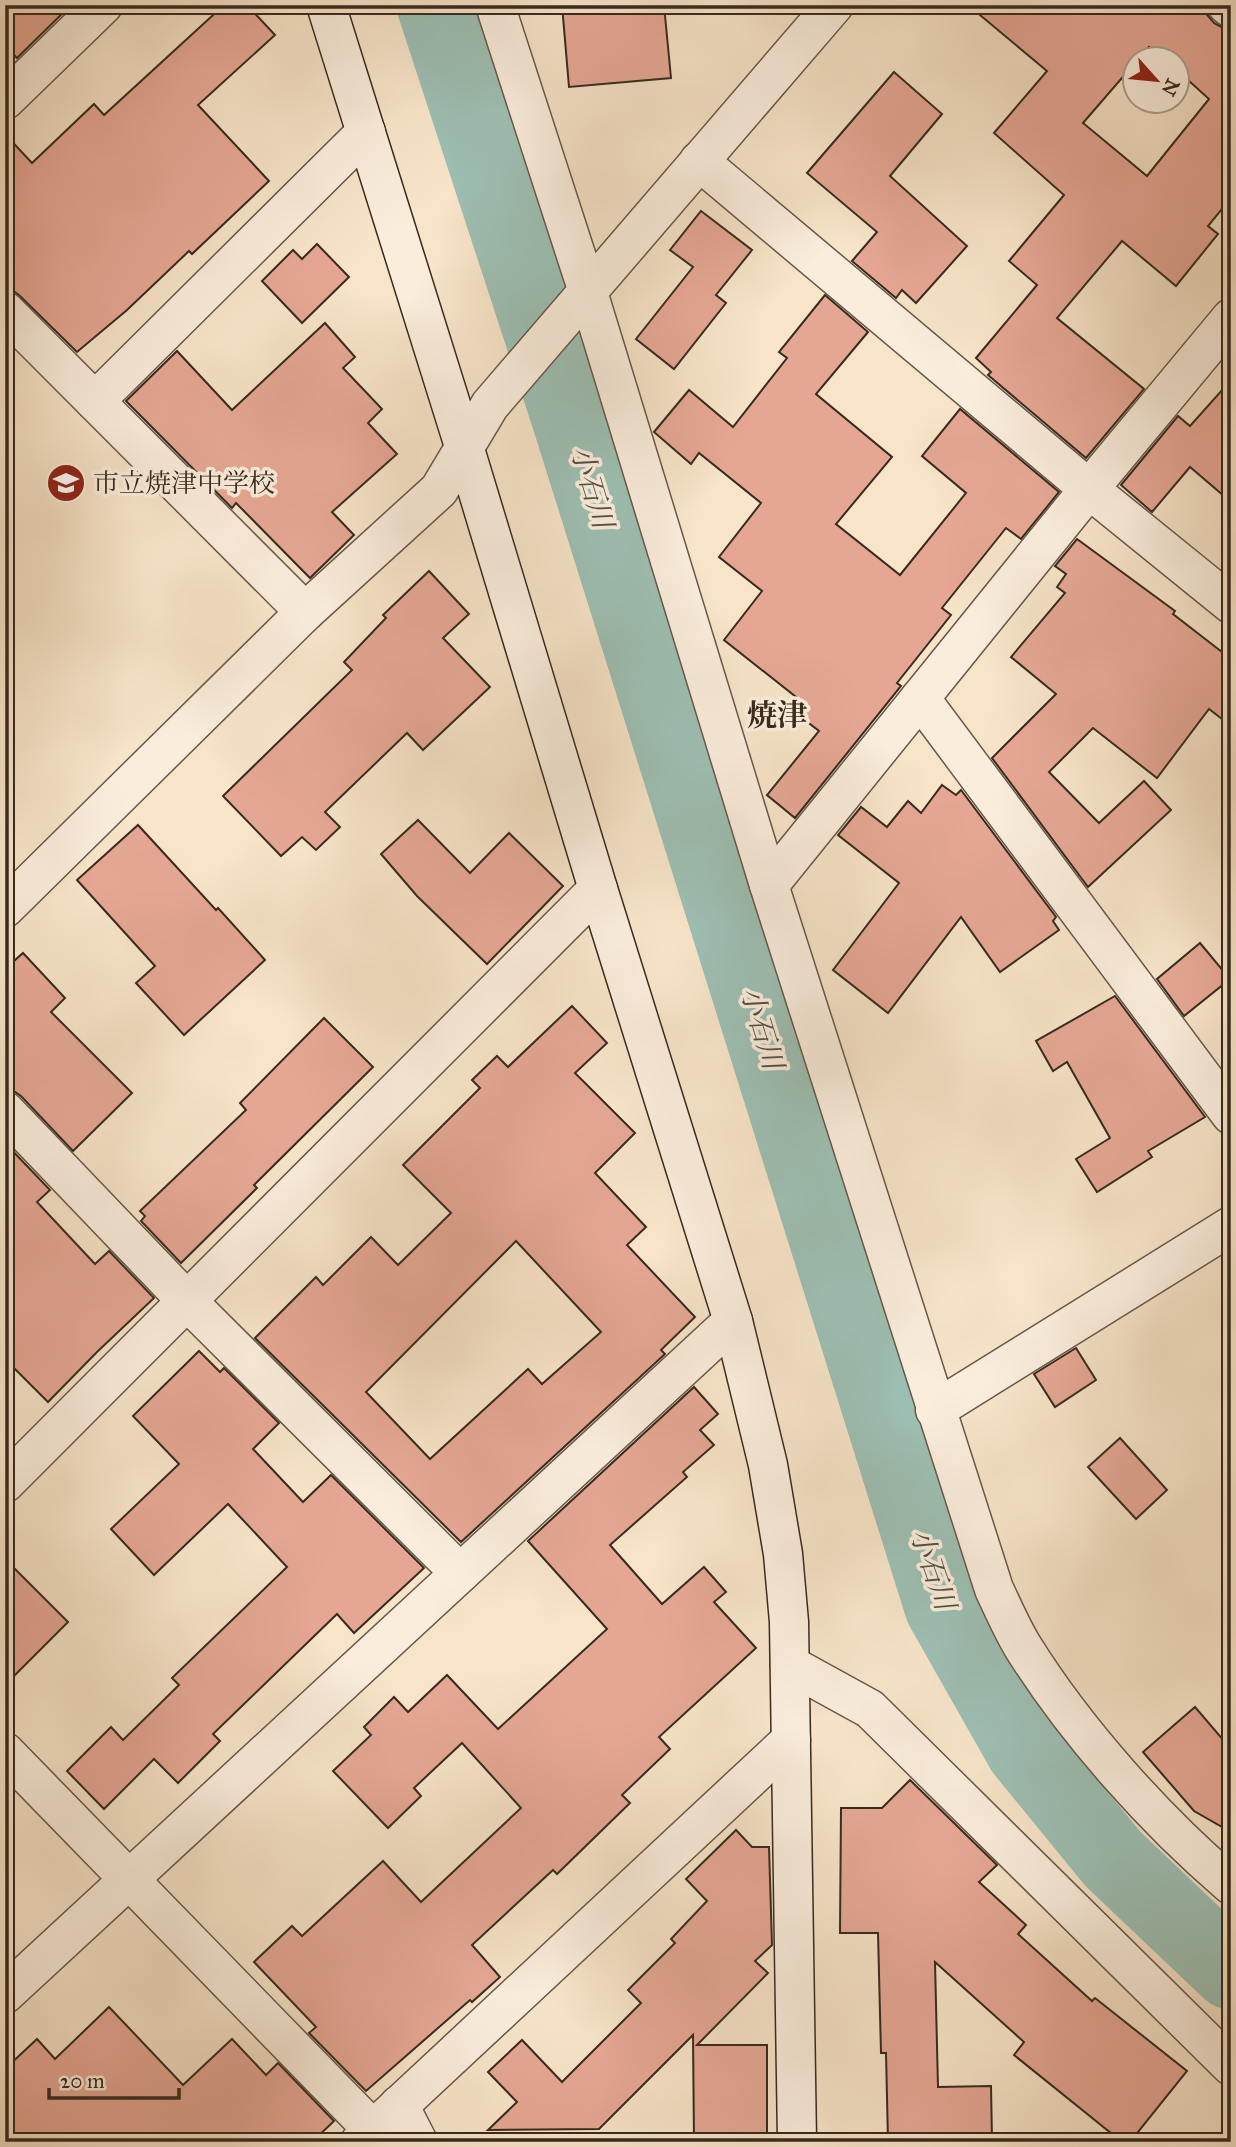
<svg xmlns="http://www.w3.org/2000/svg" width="1236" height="2147" font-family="'IM FELL Great Primer','Noto Serif JP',serif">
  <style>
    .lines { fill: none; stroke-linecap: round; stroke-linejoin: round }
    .river { stroke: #9dbfb3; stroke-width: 77 }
    .building { fill: #e5a794; stroke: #382a1e; stroke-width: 2; fill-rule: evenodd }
    .street-casing { stroke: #685849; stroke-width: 41 }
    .secondary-casing { stroke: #382a1e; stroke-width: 41 }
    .street { stroke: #faeddc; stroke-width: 38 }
    .secondary { stroke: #faeddc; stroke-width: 38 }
    .labels { text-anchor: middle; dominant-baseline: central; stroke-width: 7; stroke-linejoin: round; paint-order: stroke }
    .poi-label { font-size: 26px; fill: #382a1e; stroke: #faeddc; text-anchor: start }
    .water-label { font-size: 28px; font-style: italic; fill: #514f43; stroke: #faeddc }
    .quarter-label { font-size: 30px; font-weight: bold; fill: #382a1e; stroke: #faeddc }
  </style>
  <rect width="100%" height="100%" fill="#f7e4c9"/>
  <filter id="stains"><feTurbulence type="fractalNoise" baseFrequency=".00286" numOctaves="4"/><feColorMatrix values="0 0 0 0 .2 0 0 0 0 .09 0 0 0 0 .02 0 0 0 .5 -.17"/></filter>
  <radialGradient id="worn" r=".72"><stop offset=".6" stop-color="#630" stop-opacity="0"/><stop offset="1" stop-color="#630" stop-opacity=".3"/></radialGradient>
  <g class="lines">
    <!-- river -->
    <path class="river" d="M435,5L570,418L943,1607L1024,1750L1113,1859L1231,1971"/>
  </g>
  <!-- building -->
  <g class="building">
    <path d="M5,5H71L17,58L5,46Z"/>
    <path d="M224,5H247L275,35L198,105L269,181L192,254L189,251L127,310L77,352L20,296L5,284V134L32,163L94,104L104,115Z"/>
    <path d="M562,5H664L671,78L569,87Z"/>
    <path d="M968,5H1199L1214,23L1231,32V198L1208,226L1218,234L1176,286L1122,241L1057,318L1144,389L1086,458L988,375L991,372L976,358L1037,285L1009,261L1064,195L994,133L1047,71ZM1149,47L1164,60H1177V70L1209,99L1147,176L1083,123L1135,63V60H1138Z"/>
    <path d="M894,72L942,114L890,176L967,246L916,303L902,290L896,298L852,261L877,232L807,173Z"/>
    <path d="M701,211L752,250L716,295L726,303L674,369L636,339L693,267L670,250Z"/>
    <path d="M317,244L349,277L302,323L262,281L293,250L302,259Z"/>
    <path d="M825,295L868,332L816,394L892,457L836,524L900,575L966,493L922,456L960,409L1059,492L1021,539L1006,528L942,608L951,615L897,683L901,686L795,818L767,795L819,731L788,707L796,697L724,640L762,591L719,557L761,503L699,453L691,464L654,432L689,390L733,427L787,358L779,352Z"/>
    <path d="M325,323L355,357L343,368L382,409L368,423L397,454L332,512L354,535L310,578L236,503L232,508L126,401L177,351L232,410Z"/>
    <path d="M1231,380V502L1190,467L1152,512L1121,485L1178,416L1190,426Z"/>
    <path d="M1077,539L1175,611L1173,614L1231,659V726L1209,709L1157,778L1093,728L1049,772L1099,823L1144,781L1171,810L1088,887L992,758L1056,694L1011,657L1065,593L1057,587L1066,574L1055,566Z"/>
    <path d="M429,571L469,614L443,638L490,687L423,750L407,733L325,812L340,827L316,850L302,837L281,856L223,796L352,670L344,662L386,618L383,615Z"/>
    <path d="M942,785L956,795L961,790L1056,917L1053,921L1059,930L1000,972L961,917L888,1013L833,970L899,883L838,835L861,807L887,827L908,801L921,813Z"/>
    <path d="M418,820L470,873L509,833L563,886L487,964L417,896L381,854Z"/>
    <path d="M138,825L216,910L218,908L265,960L184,1035L136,983L155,966L77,880Z"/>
    <path d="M1200,943L1230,979L1184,1016L1157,979Z"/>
    <path d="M23,953L65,998L51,1012L132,1093L73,1151L21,1096L12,1090H5V969Z"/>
    <path d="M1115,996L1205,1117L1148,1151L1152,1157L1097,1192L1076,1159L1110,1138L1067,1062L1053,1071L1036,1041Z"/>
    <path d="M572,1006L607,1043L575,1073L635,1133L595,1173L646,1227L627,1245L695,1317L661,1350L665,1354L461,1542L255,1338L316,1277L323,1285L371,1237L398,1265L451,1213L403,1165L480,1088L472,1080L497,1056L508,1067ZM516,1241L601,1332L542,1384L528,1369L430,1459L366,1392Z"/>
    <path d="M324,1018L373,1067L254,1185L257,1188L181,1263L141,1221L145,1216L140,1211L246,1110L240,1103Z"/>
    <path d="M5,1143L50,1190L37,1202L95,1264L109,1251L154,1298L97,1352L48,1402L5,1359Z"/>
    <path d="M1076,1348L1096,1380L1055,1407L1034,1374Z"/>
    <path d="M199,1351L220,1372L224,1368L279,1423L253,1449L303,1502L331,1475L424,1568L354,1633L337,1614L213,1734L220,1741L178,1783L154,1759L104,1809L67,1771L111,1727L123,1740L179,1685L172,1678L287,1567L228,1504L154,1575L111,1529L179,1464L133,1416Z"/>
    <path d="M694,1387L718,1414L700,1430L714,1445L683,1472L687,1477L610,1545L662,1604L704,1567L726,1592L714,1602L756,1648L659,1737L670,1749L622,1795L630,1803L557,1874L553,1870L472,1945L500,1977L472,2002L470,2000L366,2091L309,2033L316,2027L254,1962L292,1926L302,1936L383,1861L421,1902L521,1808L462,1743L414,1788L421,1796L388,1828L333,1771L371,1735L364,1727L394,1697L408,1712L447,1675L498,1729L607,1629L528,1541Z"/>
    <path d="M1120,1438L1167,1490L1136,1519L1088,1467Z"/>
    <path d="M5,1559L68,1622L5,1685Z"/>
    <path d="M1195,1707L1231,1749V1832L1194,1811L1143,1752Z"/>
    <path d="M910,1780L997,1865L979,1882L1026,1925L1018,1934L1092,2001L1095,1998L1187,2071L1130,2142H1122L1014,2055L1024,2042L935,1962L938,2087L991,2086L992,2140L888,2142L886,2053H881L878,1933H840L841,1808H882Z"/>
    <path d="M736,1830L752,1847H769L772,1945L755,1961L768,1973L697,2045H767V2142H694L693,2035L599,2129L488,2130L517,2102L488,2072L522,2040L562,2082L641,2003L628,1990L675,1943L671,1939L707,1901L686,1879Z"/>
    <path d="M109,2007L183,2085L232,2039L266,2075L278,2063L334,2121L312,2142H5V2069L37,2039L55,2059Z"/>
  </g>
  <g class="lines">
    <defs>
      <g id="street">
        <path d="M495,5L588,292L769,885L994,1589C1003,1608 1012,1629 1023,1647C1076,1732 1155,1820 1231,1885"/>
        <path d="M1227,5L1231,8"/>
        <path d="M5,100L103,5"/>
        <path d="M699,161L1089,489L1231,604"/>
        <path d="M5,311L305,612"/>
        <path d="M95,401L366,132"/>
        <path d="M920,698L1231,1115"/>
        <path d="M769,885L1089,489L1231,318"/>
        <path d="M5,908L305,612L439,490L490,405L834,5"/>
        <path d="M5,1111L187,1301L460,1573"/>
        <path d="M935,1410L1231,1226"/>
        <path d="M5,1483L598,889"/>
        <path d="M790,1665L870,1709L1231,2066"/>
        <path d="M5,1752L373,2130"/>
        <path d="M5,1994L733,1321"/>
        <path d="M399,2105L418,2142"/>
        <path d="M360,2142L791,1740"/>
      </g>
      <path id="secondary" d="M326,5L464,446L598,889L733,1321L768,1465L783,1554L789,1622L797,2142"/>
    </defs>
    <!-- street casing -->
    <use href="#street" class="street-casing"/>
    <!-- secondary casing -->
    <use href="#secondary" class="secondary-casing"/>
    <!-- street -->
    <use href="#street" class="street"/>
    <!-- secondary -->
    <use href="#secondary" class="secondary"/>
  </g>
  <!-- icons -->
  <defs>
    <symbol id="school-disc" viewBox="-11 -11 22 22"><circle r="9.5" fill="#8f2418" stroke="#faeddc"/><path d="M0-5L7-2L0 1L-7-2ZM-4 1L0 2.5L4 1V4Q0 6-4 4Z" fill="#fff"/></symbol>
  </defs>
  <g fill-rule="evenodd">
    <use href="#school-disc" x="44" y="461" width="44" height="44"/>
  </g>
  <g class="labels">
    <!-- poi labels -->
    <g class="poi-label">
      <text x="93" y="483">市立焼津中学校</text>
    </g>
    <!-- water labels -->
    <g class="water-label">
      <text transform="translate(592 487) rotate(73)">小石川</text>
      <text transform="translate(762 1028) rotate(73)">小石川</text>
      <text transform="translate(933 1569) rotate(71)">小石川</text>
    </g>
    <!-- quarter labels -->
    <g class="quarter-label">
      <text x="777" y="715">焼津</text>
    </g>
  </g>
  <!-- margin -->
  <rect width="1236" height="2147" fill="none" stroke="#f7e4c9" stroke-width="28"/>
  <rect x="7" y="7" width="1222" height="2133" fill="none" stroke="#382a1e" stroke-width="3.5"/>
  <rect x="14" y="14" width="1208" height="2119" fill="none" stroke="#382a1e" stroke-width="2"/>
  <!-- north arrow -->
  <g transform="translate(1156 80) rotate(117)"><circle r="33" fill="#faeddc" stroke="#ac9f90" stroke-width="2"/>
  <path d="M0-5L12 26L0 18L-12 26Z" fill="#8f2418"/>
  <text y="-10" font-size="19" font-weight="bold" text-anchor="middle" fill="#382a1e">N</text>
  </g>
  <!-- scale -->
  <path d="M49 2088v10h130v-10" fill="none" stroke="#382a1e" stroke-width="3.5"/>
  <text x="60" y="2088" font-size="21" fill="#382a1e" stroke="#faeddc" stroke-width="5" paint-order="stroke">20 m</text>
  <rect width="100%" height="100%" filter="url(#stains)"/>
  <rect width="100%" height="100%" fill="url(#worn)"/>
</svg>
